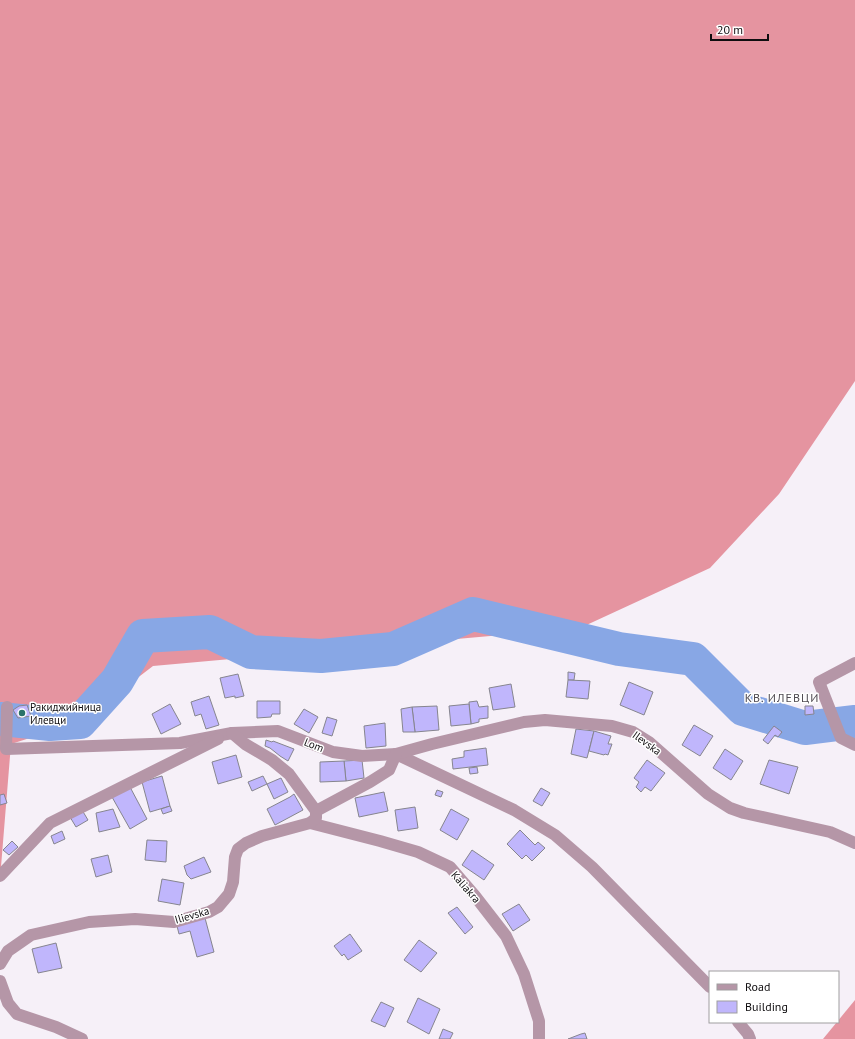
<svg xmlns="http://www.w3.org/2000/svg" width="855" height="1039" font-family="'PT Sans',sans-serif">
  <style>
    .forest { fill: #e594a0 }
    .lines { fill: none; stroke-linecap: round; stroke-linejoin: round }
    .river { stroke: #88a7e5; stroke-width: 34 }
    .building { fill: #c0b6fc; stroke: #86858e }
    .minor { stroke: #b596a7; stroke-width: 12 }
    .poi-dot { fill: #2b726a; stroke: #fff; stroke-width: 1.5 }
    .labels { text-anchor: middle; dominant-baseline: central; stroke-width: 3; stroke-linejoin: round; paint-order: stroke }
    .poi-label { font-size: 11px; fill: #0f0d0f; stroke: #fff; text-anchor: start }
    .street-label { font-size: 11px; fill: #0f0d0f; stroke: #fff }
    .neighbourhood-label { font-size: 12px; letter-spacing: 1px; fill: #504b52; stroke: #fff }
  </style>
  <rect width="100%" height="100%" fill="#f6f0f8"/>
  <!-- forest -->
  <g class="forest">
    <path d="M0,0H855V381L779,494L710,568L580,628L153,666L80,722L11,744L0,879Z"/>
    <path d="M855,1000V1039H823Z"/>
  </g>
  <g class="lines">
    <!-- river -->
    <path class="river" d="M0,719L50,724L80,722L117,681L143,636L210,632L251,652L321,656L393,649L473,614L619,649L693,659L743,709L805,728L855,722"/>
  </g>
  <!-- building -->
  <g class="building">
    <path d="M568,672L575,673L574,680H568Z"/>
    <path d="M238,674L244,696L235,698V696L225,698L220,678Z"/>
    <path d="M568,680L590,681L588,699L566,697Z"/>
    <path d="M629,682L653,692L644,715L620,705Z"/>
    <path d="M511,684L515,707L493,710L489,688Z"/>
    <path d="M209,696L219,725L206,729L201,714L195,716L191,702Z"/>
    <path d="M257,701H280V714H272L271,717L257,718Z"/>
    <path d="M477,701L479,707L488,706V718L479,719V722L471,724L469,702Z"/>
    <path d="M170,704L181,724L161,734L152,714Z"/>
    <path d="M469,704L471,724L451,726L449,706Z"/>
    <path d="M27,705L31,716L18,718L13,710L19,706Z"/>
    <path d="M437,706L439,730L415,732L412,707Z"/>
    <path d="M805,706H813L814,714L805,715Z"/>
    <path d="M412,707L415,732H403L401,709Z"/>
    <path d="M304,709L318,717L309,733L294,724Z"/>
    <path d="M327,717L337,720L332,736L322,733Z"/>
    <path d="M385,723L386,746L366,748L364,726Z"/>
    <path d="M694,725L713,736L700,756L682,745Z"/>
    <path d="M774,726L782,732L778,737L775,735L768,744L763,740Z"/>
    <path d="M576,729L594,731L587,758L571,754Z"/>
    <path d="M594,731L611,736L608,744H612L608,755L605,754L604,755L589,751Z"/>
    <path d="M266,740L272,742L273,741L294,749L288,761L280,756L270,748L265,746Z"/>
    <path d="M486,748L488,765L453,769L452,759L464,757V751Z"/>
    <path d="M725,749L743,761L731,780L713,768Z"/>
    <path d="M236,755L242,777L218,784L212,762Z"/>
    <path d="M362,760L364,778L346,781L344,761Z"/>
    <path d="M647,760L665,773L651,791L645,787L641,792L636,787L639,782L634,778Z"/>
    <path d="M769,760L798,767L789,794L760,784Z"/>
    <path d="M344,761L346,781L320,782V762Z"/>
    <path d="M477,767L478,773L470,774L469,768Z"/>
    <path d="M162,776L170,806L150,812L142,782Z"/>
    <path d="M263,776L267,784L252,791L248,782Z"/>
    <path d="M281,778L288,792L274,799L267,784Z"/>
    <path d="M130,787L147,819L130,829L112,797Z"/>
    <path d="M541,788L550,793L542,806L533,801Z"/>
    <path d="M437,790L443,792L441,797L435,795Z"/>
    <path d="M384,792L388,811L359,817L355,798Z"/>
    <path d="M4,794L7,803L0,805V795Z"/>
    <path d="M294,794L303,810L275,825L267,809L290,797Z"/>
    <path d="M170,806L172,811L163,814L161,809Z"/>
    <path d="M415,807L418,828L398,831L395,810Z"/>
    <path d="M113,809L120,827L99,832L96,813Z"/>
    <path d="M451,809L469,819L457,840L440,830Z"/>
    <path d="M82,810L88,820L76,827L70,817Z"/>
    <path d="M520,830L535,845L538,842L545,848L532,861L526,855L522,859L507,844Z"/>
    <path d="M62,831L65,839L54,844L51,836Z"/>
    <path d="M147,840L167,841L166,862L145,860Z"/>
    <path d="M12,841L18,847L9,855L3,850Z"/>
    <path d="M472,850L494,865L484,880L462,865Z"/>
    <path d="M108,855L112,872L96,877L91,859Z"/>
    <path d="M204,857L211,872L191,879L187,875L184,866Z"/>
    <path d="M162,879L184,883L180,905L158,901Z"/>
    <path d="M519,904L530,920L513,931L502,914Z"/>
    <path d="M457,907L473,927L465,934L448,913Z"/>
    <path d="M205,918L214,952L197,957L190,931L179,934L177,926Z"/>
    <path d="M350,934L362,951L348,960L344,954L342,956L334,946Z"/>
    <path d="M419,940L437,953L421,972L404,960Z"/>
    <path d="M56,943L62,968L38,973L32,949Z"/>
    <path d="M418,998L440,1009L429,1034L407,1022Z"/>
    <path d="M381,1002L394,1008L385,1027L371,1021Z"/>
    <path d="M443,1029L453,1033L450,1039H439Z"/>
    <path d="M585,1033L587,1039H568L581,1034Z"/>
  </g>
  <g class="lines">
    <!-- minor -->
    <g class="minor">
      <path d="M855,663L819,682L841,738L855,745"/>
      <path d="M7,707L6,749L180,743L232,733L278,731L333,752L362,756L396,754L514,810L555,835L592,867L710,987"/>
      <path d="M396,754L432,744L524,722L545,720L612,726L633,732L649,742L708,794L730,808L744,813L830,832L855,843"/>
      <path d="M316,811L370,782L389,770L396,754"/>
      <path d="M310,823L380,841L418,852L450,867L475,896L506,936L524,974L539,1021V1039"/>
      <path d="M0,876L50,823L218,739"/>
      <path d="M0,964L8,951L31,935L89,922L135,919L174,922L209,912L218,907L229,894L233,882L235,857L238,849L246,843L262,836L310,823L316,818V811L289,774L272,760L245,744L232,733"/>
      <path d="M0,981L8,1003L17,1014L56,1027L82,1039"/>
      <path d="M738,1022L748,1034L750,1039"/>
    </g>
  </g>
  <!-- markers -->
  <circle class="poi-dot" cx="22" cy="713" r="4"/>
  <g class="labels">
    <!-- poi labels -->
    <g class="poi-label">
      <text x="30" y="707">Ракиджийница<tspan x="30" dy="13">Илевци</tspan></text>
    </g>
    <!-- street labels -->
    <g class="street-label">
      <text transform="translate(647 743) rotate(36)">Ilevska</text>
      <text transform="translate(314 745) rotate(22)">Lom</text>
      <text transform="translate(466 887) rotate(49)">Kaliakra</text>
      <text transform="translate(192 915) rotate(-16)">Ilievska</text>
    </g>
    <!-- neighbourhood labels -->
    <g class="neighbourhood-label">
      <text x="782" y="697">КВ. ИЛЕВЦИ</text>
    </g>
  </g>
  <!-- legend -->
  <rect x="709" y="971" width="130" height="52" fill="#ffffff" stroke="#9f9e9f"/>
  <rect x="717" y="984" width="20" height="6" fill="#b596a7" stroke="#9f9e9f"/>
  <text x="745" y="991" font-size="12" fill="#0f0d0f">Road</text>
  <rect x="717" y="1001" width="20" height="12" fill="#c0b6fc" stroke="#9f9e9f"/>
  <text x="745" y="1011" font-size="12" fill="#0f0d0f">Building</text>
  <!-- scale -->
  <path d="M711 34v6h57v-6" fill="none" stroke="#0f0d0f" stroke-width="2"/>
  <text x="717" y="34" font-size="12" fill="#0f0d0f" stroke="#ffffff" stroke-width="3" paint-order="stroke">20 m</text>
</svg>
